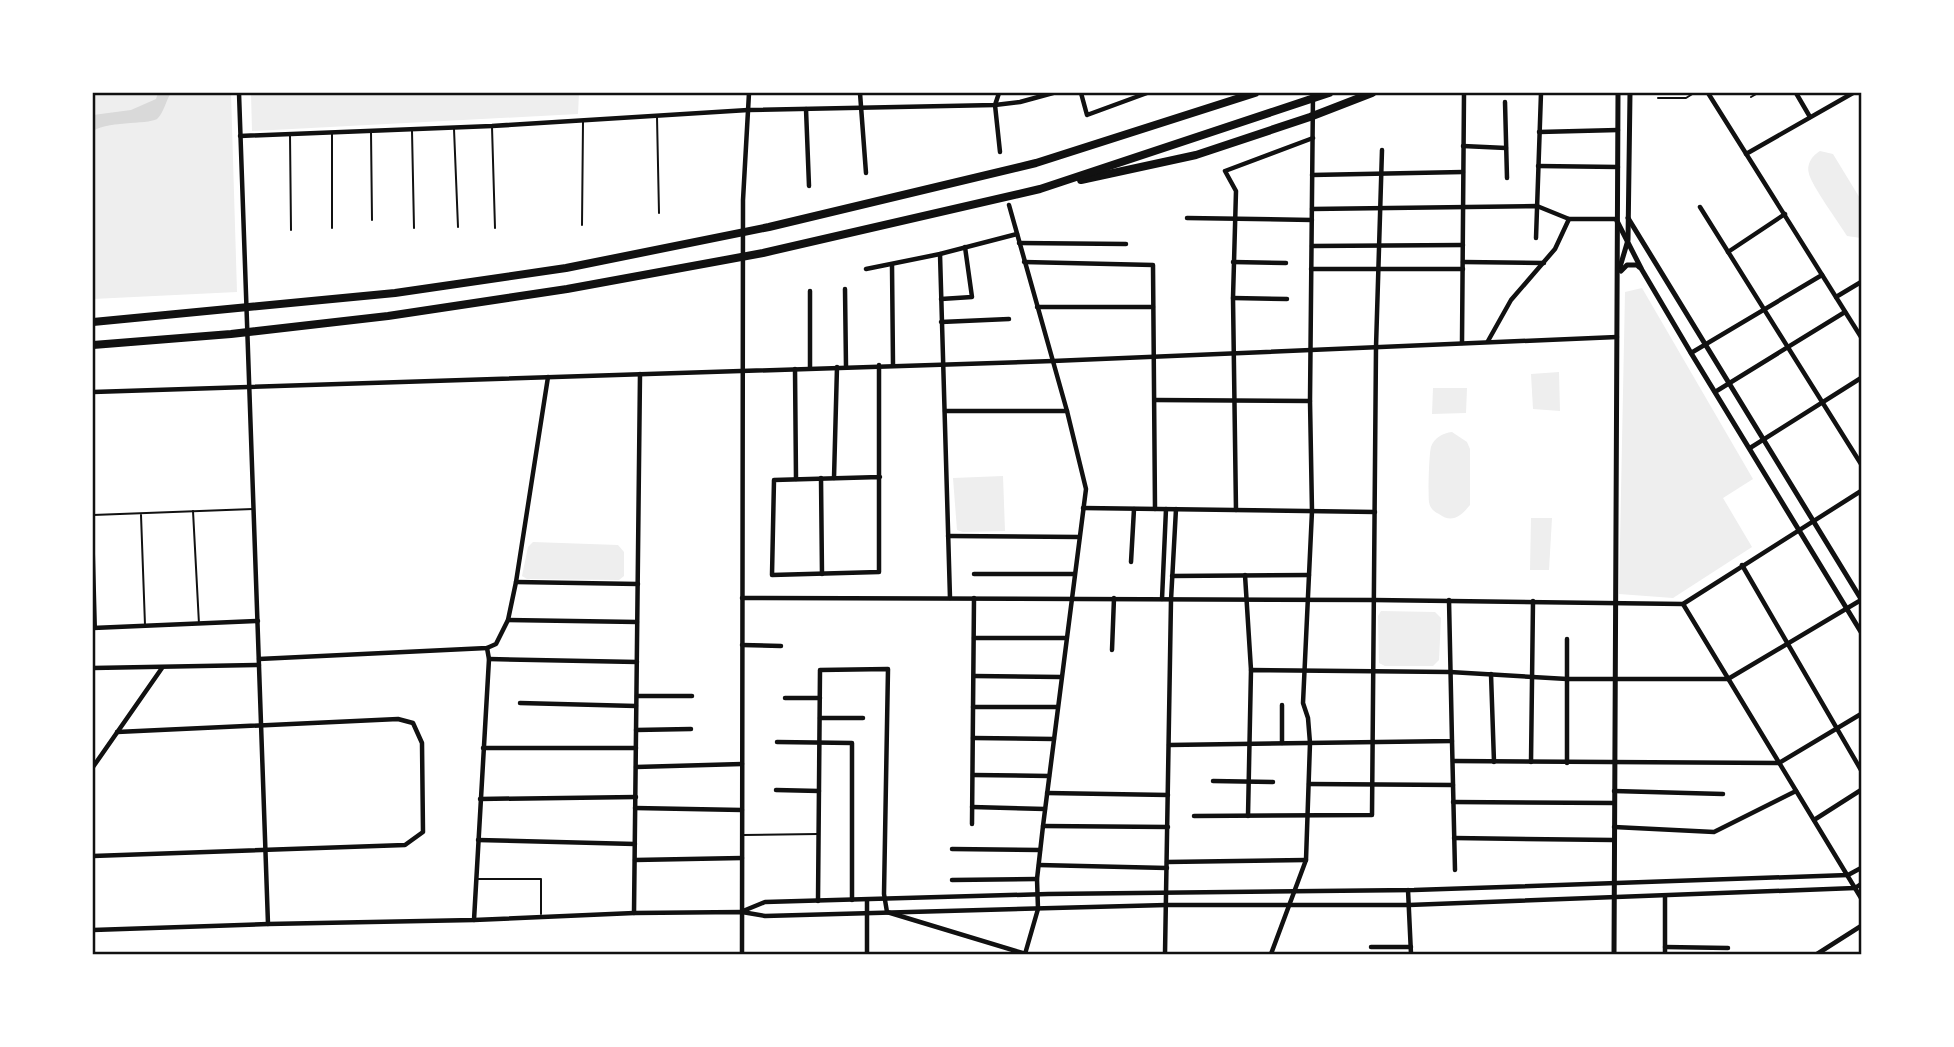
<svg xmlns="http://www.w3.org/2000/svg" width="1954" height="1047" font-family="'Space Grotesk',sans-serif">
  <style>
    .green { fill: #eee }
    .water { fill: #d9d9d9 }
    .lines { fill: none; stroke-linecap: round; stroke-linejoin: round }
    .service { stroke: #111; stroke-width: 2 }
    .minor { stroke: #111; stroke-width: 4.5 }
    .tertiary { stroke: #111; stroke-width: 5 }
    .motorway { stroke: #111; stroke-width: 8 }
    .neatline { fill: none; stroke: #111; stroke-width: 2.5 }
  </style>
  <rect width="100%" height="100%" fill="#fff"/>
  <!-- green -->
  <g class="green">
    <path d="M93,93H231L237,292L93,299Z"/>
    <path d="M251,93H579L578,114L252,131Z"/>
    <path d="M1820,151L1833,154L1861,200V238L1847,236C1839,223 1812,186 1809,174C1806,164 1812,156 1820,151Z"/>
    <path d="M1642,288L1753,479L1723,498L1752,547L1673,598L1619,594L1625,292Z"/>
    <path d="M1559,372L1560,411L1533,409L1531,374Z"/>
    <path d="M1433,388H1467L1466,413L1432,414Z"/>
    <path d="M1452,432L1467,442L1470,449V505C1461,516 1452,524 1439,514C1433,511 1430,508 1429,502C1428,494 1429,454 1431,447C1434,438 1443,433 1452,432Z"/>
    <path d="M1003,476L1005,531L963,532L957,530L953,478Z"/>
    <path d="M1531,518H1552L1549,570H1530Z"/>
    <path d="M533,542L618,545L624,552V576L619,580L527,579L522,576L528,547Z"/>
    <path d="M1381,611L1435,612L1441,618L1439,660L1433,666H1385L1379,663L1378,616Z"/>
  </g>
  <!-- water -->
  <path class="water" d="M158,93H171C166,100 164,112 158,118C153,125 111,120 93,131V115L131,110L156,99Z"/>
  <g class="lines">
    <!-- service -->
    <g class="service">
      <path d="M1751,97L1758,93"/>
      <path d="M1658,98H1686L1694,93"/>
      <path d="M657,117L659,213"/>
      <path d="M492,127L495,228"/>
      <path d="M454,129L458,227"/>
      <path d="M412,131L414,228"/>
      <path d="M371,132L372,220"/>
      <path d="M332,133V228"/>
      <path d="M290,135L291,230"/>
      <path d="M582,225L583,122"/>
      <path d="M193,511L199,624"/>
      <path d="M93,515L253,509"/>
      <path d="M141,515L145,625"/>
      <path d="M93,517L96,627"/>
      <path d="M743,835L818,834"/>
      <path d="M477,879H541V914"/>
    </g>
    <!-- minor -->
    <g class="minor">
      <path d="M239,93L268,924"/>
      <path d="M860,93L866,173"/>
      <path d="M999,93L995,105L1000,152"/>
      <path d="M1081,93L1087,115L1147,93"/>
      <path d="M1708,93L1861,337"/>
      <path d="M1796,93L1810,117"/>
      <path d="M1505,102L1507,178"/>
      <path d="M806,109L809,186"/>
      <path d="M1539,132L1618,130"/>
      <path d="M240,136L492,126L748,110L995,105L1020,102L1053,93"/>
      <path d="M1463,146L1506,148"/>
      <path d="M1746,154L1853,93"/>
      <path d="M1538,166L1618,167"/>
      <path d="M1312,175L1463,172"/>
      <path d="M1009,205L1067,411L1086,489L1043,826L1037,879L1038,909L1025,954"/>
      <path d="M1700,207L1861,464"/>
      <path d="M1312,209L1537,206L1569,219H1615"/>
      <path d="M1187,218L1312,220"/>
      <path d="M1536,238L1541,93"/>
      <path d="M1019,243L1126,244"/>
      <path d="M1312,246L1463,245"/>
      <path d="M1728,252L1785,214"/>
      <path d="M940,254L950,598"/>
      <path d="M1024,262L1153,265L1155,509"/>
      <path d="M1233,262L1286,263"/>
      <path d="M1463,262L1544,263"/>
      <path d="M892,265L893,365"/>
      <path d="M866,269L940,254L1017,234"/>
      <path d="M1311,269H1463"/>
      <path d="M845,289L846,367"/>
      <path d="M810,291V368"/>
      <path d="M1836,297L1861,282"/>
      <path d="M1233,298L1287,299"/>
      <path d="M941,299L972,297L965,247"/>
      <path d="M1037,307H1153"/>
      <path d="M941,322L1009,319"/>
      <path d="M1488,341L1511,300L1555,249L1569,219"/>
      <path d="M1462,343L1464,93"/>
      <path d="M1691,353L1822,275"/>
      <path d="M879,365V572L772,575L774,480L880,477"/>
      <path d="M795,369L796,479"/>
      <path d="M93,392L1053,361L1617,337"/>
      <path d="M1715,392L1845,312"/>
      <path d="M1155,400L1310,401"/>
      <path d="M945,411H1067"/>
      <path d="M1750,448L1861,378"/>
      <path d="M821,478L822,574"/>
      <path d="M834,478L837,367"/>
      <path d="M1083,508L1375,512"/>
      <path d="M1236,510L1233,298L1236,191L1225,171L1313,138"/>
      <path d="M948,536L1079,537"/>
      <path d="M1131,562L1134,509"/>
      <path d="M1742,565L1861,770"/>
      <path d="M974,574H1074"/>
      <path d="M1245,575L1251,670"/>
      <path d="M1172,576L1309,575"/>
      <path d="M516,582L638,584"/>
      <path d="M742,598L1374,600L1683,604L1861,491"/>
      <path d="M1162,599L1166,509"/>
      <path d="M1683,604L1861,898"/>
      <path d="M508,620L637,622"/>
      <path d="M93,628L258,621"/>
      <path d="M974,638H1066"/>
      <path d="M742,645L781,646"/>
      <path d="M1112,650L1114,598"/>
      <path d="M259,659L487,648L496,644L508,620L516,582L548,377"/>
      <path d="M489,659L637,662"/>
      <path d="M93,668L259,665"/>
      <path d="M1491,674L1494,762"/>
      <path d="M974,676L1061,677"/>
      <path d="M637,696H692"/>
      <path d="M785,698H820"/>
      <path d="M520,703L636,706"/>
      <path d="M973,707H1057"/>
      <path d="M820,718H863"/>
      <path d="M636,730L691,729"/>
      <path d="M973,738L1054,739"/>
      <path d="M1452,741L1455,870"/>
      <path d="M777,742L852,743V900"/>
      <path d="M1282,743V705"/>
      <path d="M1169,745L1452,741L1449,600"/>
      <path d="M483,748H636"/>
      <path d="M1453,761L1779,763L1861,714"/>
      <path d="M1531,762L1533,601"/>
      <path d="M1567,763V639"/>
      <path d="M93,767L162,668"/>
      <path d="M636,767L742,764"/>
      <path d="M973,775L1049,776"/>
      <path d="M1213,781L1273,782"/>
      <path d="M1309,784L1453,785"/>
      <path d="M776,790L819,791"/>
      <path d="M1614,791L1723,794"/>
      <path d="M1047,793L1168,795"/>
      <path d="M480,799L636,797"/>
      <path d="M1453,802L1614,803"/>
      <path d="M972,807L1045,809"/>
      <path d="M635,808L742,810"/>
      <path d="M1194,816L1372,815L1376,347L1382,150"/>
      <path d="M1248,816L1251,670L1450,672L1567,679H1728L1861,600"/>
      <path d="M1814,820L1861,790"/>
      <path d="M972,824L974,598"/>
      <path d="M1043,826L1168,827"/>
      <path d="M1614,827L1714,832L1796,791"/>
      <path d="M1454,838L1613,840"/>
      <path d="M478,840L635,844"/>
      <path d="M952,849L1040,850"/>
      <path d="M93,856L405,845L423,832L422,743L413,723L398,719L117,732"/>
      <path d="M635,860L742,858"/>
      <path d="M1167,862L1306,860"/>
      <path d="M1039,865L1167,868"/>
      <path d="M952,880L1037,879"/>
      <path d="M1408,890L1411,954"/>
      <path d="M818,901L820,670L888,669L884,894L887,912L1026,954"/>
      <path d="M743,911L765,902L1048,894L1414,890L1848,875L1861,868"/>
      <path d="M634,913L640,374"/>
      <path d="M474,920L489,659L487,648"/>
      <path d="M93,930L268,924L474,920L634,913L742,912L765,916L1166,905H1409L1855,888L1861,884"/>
      <path d="M1371,947H1411"/>
      <path d="M1665,947L1728,948"/>
      <path d="M742,954L743,200L749,93"/>
      <path d="M867,954V900"/>
      <path d="M1165,954L1171,600L1176,509"/>
      <path d="M1271,954L1306,860L1310,743L1308,718L1303,703L1312,511L1310,401L1313,93"/>
      <path d="M1665,954V896"/>
      <path d="M1817,954L1861,926"/>
    </g>
    <!-- tertiary -->
    <g class="tertiary">
      <path d="M1628,218L1861,599"/>
      <path d="M1617,221L1642,270L1691,353L1861,632"/>
      <path d="M1620,267L1628,240L1630,93"/>
      <path d="M1621,271L1627,265H1637L1639,267"/>
      <path d="M1614,954L1618,93"/>
    </g>
    <!-- motorway -->
    <g class="motorway">
      <path d="M1081,180L1196,155L1310,117L1372,93"/>
      <path d="M93,322L395,293L566,268L769,227L1036,163L1255,93"/>
      <path d="M93,345L231,334L388,316L567,289L763,253L1040,189L1329,93"/>
    </g>
  </g>
  <!-- border -->
  <rect width="1954" height="1047" fill="none" stroke="#ffffff" stroke-width="189"/>
  <rect x="94" y="94" width="1766" height="859" class="neatline"/>
</svg>
